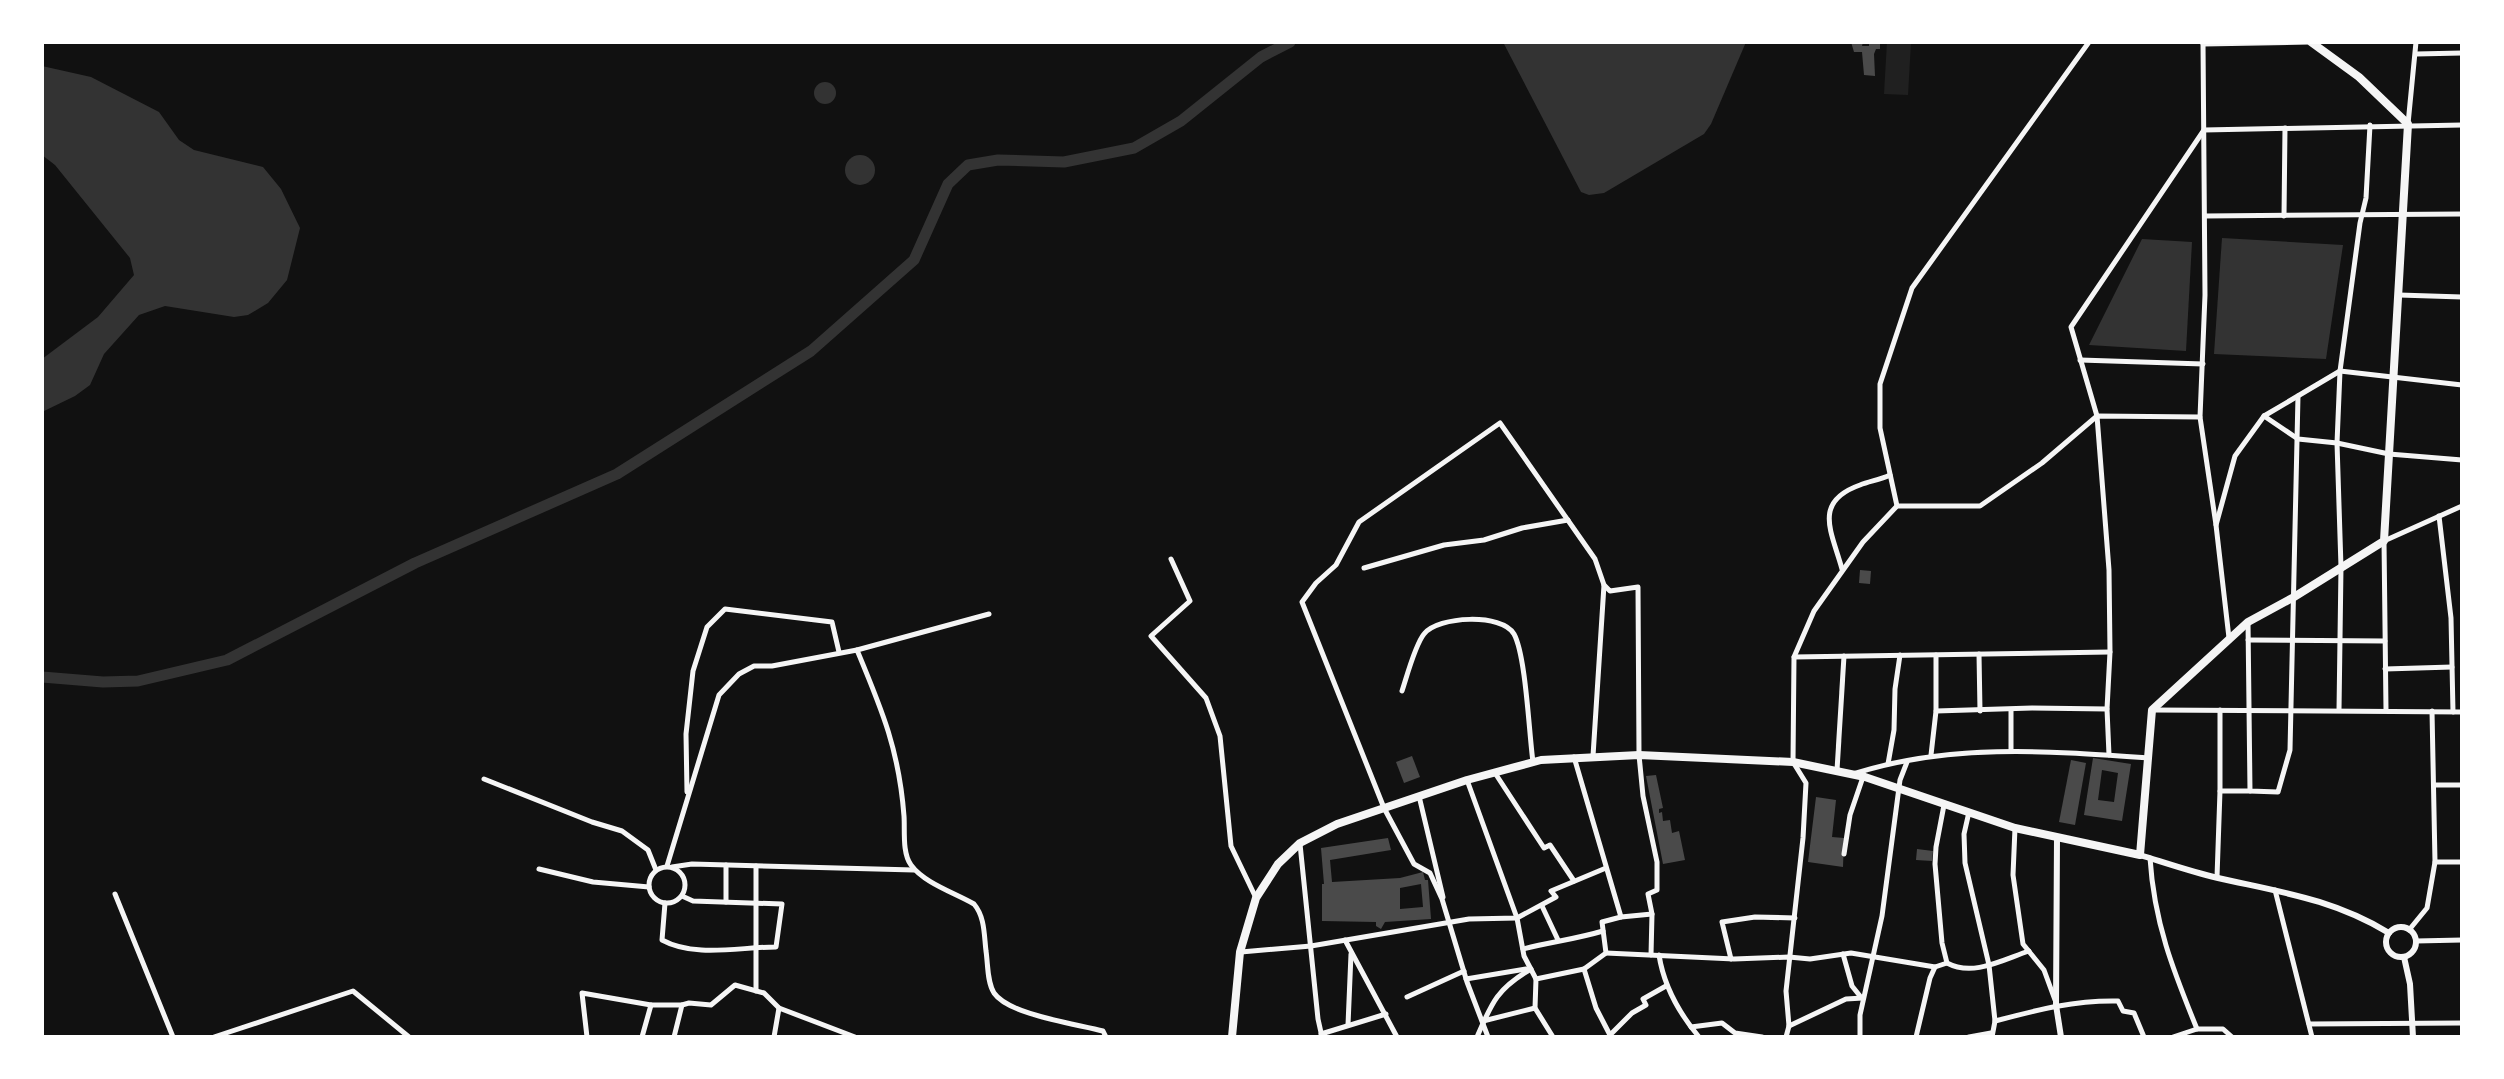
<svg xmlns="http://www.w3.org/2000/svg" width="2504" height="1079" font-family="'Alegreya Sans',sans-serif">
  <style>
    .green { fill: #202020 }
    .water { fill: #333 }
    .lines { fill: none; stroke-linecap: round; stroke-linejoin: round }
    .canal { stroke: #333; stroke-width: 11 }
    .building { fill: #4a4a4a; fill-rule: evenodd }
    .minor { stroke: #f5f5f5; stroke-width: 5 }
    .tertiary { stroke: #f5f5f5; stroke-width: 6 }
    .primary { stroke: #f5f5f5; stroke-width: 8 }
  </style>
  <rect width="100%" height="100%" fill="#111"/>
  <!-- green -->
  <path class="green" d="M1887,42H1911L1908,95L1884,94Z"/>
  <!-- water -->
  <g class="water">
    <path d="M1503,42H1746L1711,124L1704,134L1604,193L1589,195L1581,192Z"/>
    <path d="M42,66L91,77L159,112L179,140L194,150L263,167L281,189L300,228L287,280L268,303L248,315L234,317L165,306L139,315L104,354L90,385L75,396L42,412V359L98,317L134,275L130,258L55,165L42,155Z"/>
    <circle cx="825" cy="93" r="11"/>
    <circle cx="860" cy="170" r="15"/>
    <path d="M2222,238L2343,245L2326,359L2214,354Z"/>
    <path d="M2142,239L2192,242L2186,351L2089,345Z"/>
  </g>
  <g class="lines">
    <!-- canal -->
    <path class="canal" d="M42,677L103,682L138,681L227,660L415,563L617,474L811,351L914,260L948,184L968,165L998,160L1064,162L1134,148L1181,121L1261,57L1290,42"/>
  </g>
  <!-- building -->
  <g class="building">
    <path d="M1851,42H1863L1862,46H1869V42H1880V49H1876L1874,54L1875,76L1864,75L1862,52H1854Z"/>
    <path d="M1860,570L1871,571L1870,584L1859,583Z"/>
    <path d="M1412,756L1420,777L1404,783L1396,762Z"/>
    <path d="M2093,758L2131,764L2122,821L2084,815ZM2102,770L2118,773L2114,802L2098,800Z"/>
    <path d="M2071,760L2086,763L2075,825L2059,822Z"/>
    <path d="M1656,775L1663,808L1659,809V813L1662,812L1663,821L1670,820L1672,833L1679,831L1685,860L1663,864L1646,776Z"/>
    <path d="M1816,797L1836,800L1832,837L1844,838L1843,867L1808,862Z"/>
    <path d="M1388,838L1391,850L1330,860L1332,882L1400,878L1423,872L1425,880H1428L1431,919L1385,922L1381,929L1376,926V922L1322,921V884H1324L1321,848ZM1421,884L1423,907L1400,909V888Z"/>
    <path d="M1917,849L1933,851L1932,861L1916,860Z"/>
  </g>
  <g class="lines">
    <!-- minor -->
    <g class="minor">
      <path d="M2203,42L2205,295L2200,417L2216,525"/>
      <path d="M2203,44L2310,42"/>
      <path d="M2416,54L2462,53"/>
      <path d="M2408,124L2416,42"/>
      <path d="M2205,216L2462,214"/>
      <path d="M2284,216L2285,128"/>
      <path d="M2399,295L2462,297"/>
      <path d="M2080,360L2203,364"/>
      <path d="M2264,416L2298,439L2337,443L2389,454L2462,460"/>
      <path d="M1897,506L1880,428V384L1912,288L2089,42"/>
      <path d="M2439,516L2451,618L2453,712"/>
      <path d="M1171,559L1190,601L1151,636L1206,698L1220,736L1231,846L1256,898"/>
      <path d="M1364,568L1444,545L1484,540L1522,528L1568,520"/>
      <path d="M1842,569C1832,532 1812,502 1860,485C1870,481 1880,480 1890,475"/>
      <path d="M1604,585L1610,591L1638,587L1639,755L1643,796L1657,862V890L1648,894L1652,914L1651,955"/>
      <path d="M2248,622L2250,791L2278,792L2290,750L2298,396"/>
      <path d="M2229,638L2216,525L2235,456L2264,416L2340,371L2462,385"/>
      <path d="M2248,640L2385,641"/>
      <path d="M857,650L989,614"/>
      <path d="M1979,654L1980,711"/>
      <path d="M1794,657L2110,652"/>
      <path d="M2385,669L2452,667"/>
      <path d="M1402,691C1407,676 1415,645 1424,634C1438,616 1502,613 1514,634C1526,656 1529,734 1533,762"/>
      <path d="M2153,710L2462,712"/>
      <path d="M2339,710L2341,567L2337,443L2340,371L2360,223L2366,198L2370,125"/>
      <path d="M2386,710L2384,541L2462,506"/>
      <path d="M1936,711L2032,708L2107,709"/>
      <path d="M2011,751V710"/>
      <path d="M1931,755L1936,711V655"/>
      <path d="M2109,755L2107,709L2110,652L2109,570L2097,416L2071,327L2204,130L2462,125"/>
      <path d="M1574,757L1621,917L1602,922L1606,953L1584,969L1596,1008L1611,1037"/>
      <path d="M1888,764L1894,730L1895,689L1900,655"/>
      <path d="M1837,770L1844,656"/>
      <path d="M1495,773L1544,848L1550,845L1574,881"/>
      <path d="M1853,774C1949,743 2050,751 2148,758"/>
      <path d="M484,779L592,822L622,831L648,850L656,870"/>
      <path d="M1467,780L1517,918L1524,956L1536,979"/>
      <path d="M2434,785H2462"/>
      <path d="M2220,791V710"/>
      <path d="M687,792L686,734L693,671L707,627L725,609L832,622L839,652"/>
      <path d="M1419,796L1443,897"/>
      <path d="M1944,805L1936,847L1935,864L1942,943L1947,963C1973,977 2002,960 2029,951"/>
      <path d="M1969,812L1964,834L1965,863L1989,965L1995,1021L1992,1037"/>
      <path d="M2015,828L2013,875L2023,944L2044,970L2055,1000"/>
      <path d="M1300,844L1318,1019L1322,1037"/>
      <path d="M1844,854L1850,815L1863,777"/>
      <path d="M2150,858C2154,922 2173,970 2197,1029"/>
      <path d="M2435,862H2462"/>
      <path d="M667,866L719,695L739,674L754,666H772L857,650C882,710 899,750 904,816C905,830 902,853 911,865C924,883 955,893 974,904C985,917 984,935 986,951C988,964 987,982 994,993C1009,1015 1077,1024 1103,1031L1106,1037"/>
      <path d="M756,866V991"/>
      <circle cx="667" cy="885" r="18"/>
      <path d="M672,867L692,864L914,870"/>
      <path d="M539,869L593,882L649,887"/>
      <path d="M2217,877L2220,791H2250"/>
      <path d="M2275,890L2312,1037"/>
      <path d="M115,894L173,1037"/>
      <path d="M726,902V865"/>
      <path d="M665,903L662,940C695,958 739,947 776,947L782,904L693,901L682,896"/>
      <path d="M1542,906L1558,940"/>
      <path d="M1621,917L1652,914"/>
      <path d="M2409,930L2427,908L2435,862L2432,711"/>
      <path d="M1345,940L1397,1037"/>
      <path d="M2416,941L2462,940"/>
      <path d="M1523,949C1551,942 1576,939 1603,931"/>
      <path d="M1241,952L1311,946L1469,919L1517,918L1556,897L1551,891L1606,868"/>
      <path d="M1606,953L1734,959L1789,957L1810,959L1851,953L1935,967"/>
      <path d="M1843,954L1852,986L1860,996"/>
      <path d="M1659,955C1664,987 1679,1013 1699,1037"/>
      <path d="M1731,959L1722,922L1755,917L1795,918"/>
      <path d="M1466,979L1526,969"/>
      <path d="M1407,997L1464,971"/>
      <path d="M1483,1021L1535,1008"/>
      <path d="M1995,1021C2037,1010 2074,1000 2118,1001L2123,1011L2134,1013L2144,1037"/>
      <path d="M2309,1024L2462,1023"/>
      <path d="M1348,1025L1351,954"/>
      <path d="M1789,1026L1846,999L1863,998"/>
      <path d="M1691,1027L1722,1023L1735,1033L1762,1037"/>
      <path d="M1321,1034L1386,1014"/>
      <path d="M1611,1034L1632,1013L1646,1005L1643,999L1666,986"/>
      <path d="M214,1037L353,991L409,1037"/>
      <path d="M587,1037L582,993L651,1005H682"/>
      <path d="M642,1037L651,1005"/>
      <path d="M674,1037L682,1005L689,1003L711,1005L735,985L764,993L779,1008L855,1037"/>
      <path d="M774,1037L779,1008"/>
      <path d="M1477,1037C1492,1002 1497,989 1531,969"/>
      <path d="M1488,1037L1467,982L1442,899L1430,873L1414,864L1384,808L1302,602L1316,583L1336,565L1359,522L1500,423L1595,559L1604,585L1593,756"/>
      <path d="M1553,1037L1535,1008L1536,979L1584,969"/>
      <path d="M1786,1037L1789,1026L1786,991L1803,838L1806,783L1793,762L1794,657L1814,611L1863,542L1897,506H1980L2042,463L2097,416L2200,417"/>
      <path d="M1860,1037V1015L1882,916L1900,780L1907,762"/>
      <path d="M1916,1037L1930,978L1935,967L1947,963"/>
      <path d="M1969,1037L1991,1033"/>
      <path d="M2173,1037L2197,1029H2223L2232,1037"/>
    </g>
    <!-- tertiary -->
    <g class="tertiary">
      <path d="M2057,838L2056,1005L2061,1037"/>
      <path d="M2140,855C2166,863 2192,872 2218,878C2280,892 2333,899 2389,933"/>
      <circle cx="2401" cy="942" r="15"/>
      <path d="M2404,957L2410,984L2413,1037"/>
    </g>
    <!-- primary -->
    <path class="primary" d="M1232,1037L1240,952L1256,898L1278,864L1300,843L1337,824L1467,780L1541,760L1639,755L1793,762L1865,777L2015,828L2140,855L2152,710L2248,622L2294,597L2384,541L2408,124L2359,77L2311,42"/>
  </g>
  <!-- border -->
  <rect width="2504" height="1079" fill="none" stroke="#ffffff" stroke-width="88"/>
</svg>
